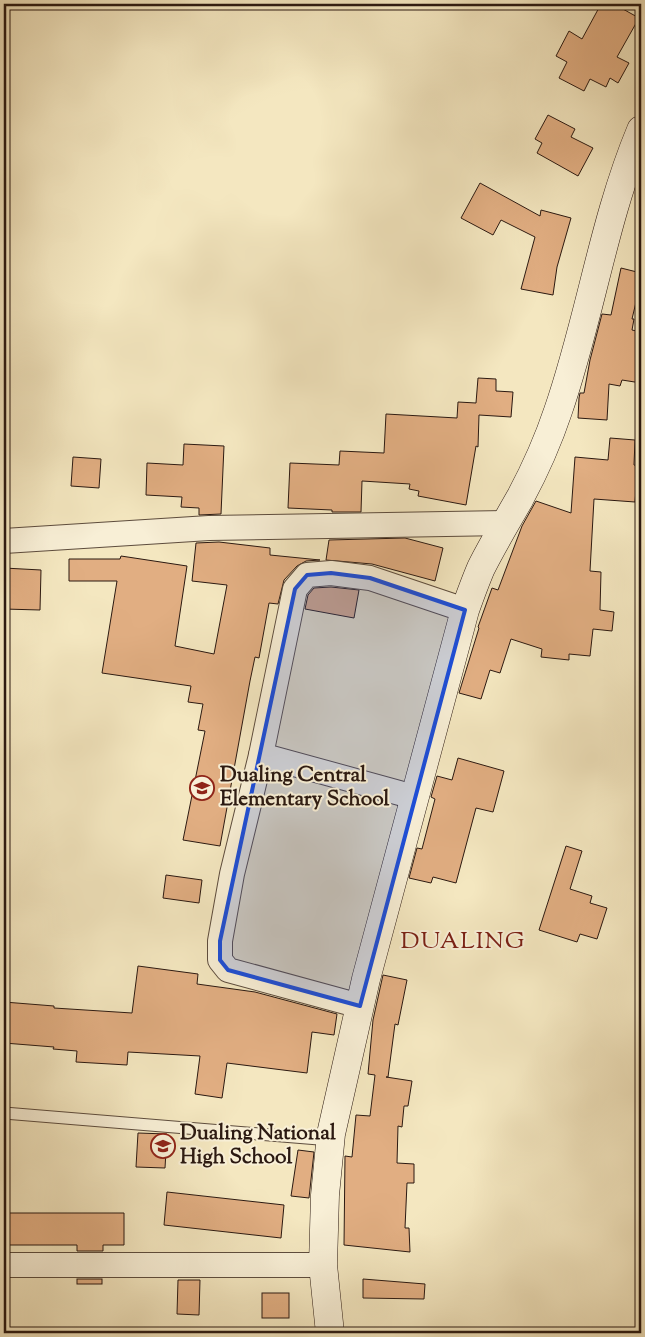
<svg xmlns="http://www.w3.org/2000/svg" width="645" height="1337" font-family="'Sorts Mill Goudy',serif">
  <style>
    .building { fill: #e1ae82; stroke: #2b1911 }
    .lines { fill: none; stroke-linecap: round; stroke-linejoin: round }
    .lane-casing { stroke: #5d4c3d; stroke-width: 13 }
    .street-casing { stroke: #5d4c3d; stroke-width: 26 }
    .secondary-casing { stroke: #2b1911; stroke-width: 29 }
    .lane { stroke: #f8efd6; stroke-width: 11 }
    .street { stroke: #f8efd6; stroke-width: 24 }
    .secondary { stroke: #f8efd6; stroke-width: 28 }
    .marked { fill: #1d4ed8; fill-opacity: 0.2; stroke: #1d4ed8; stroke-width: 4; stroke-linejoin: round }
    .labels { text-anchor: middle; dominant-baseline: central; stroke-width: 4; stroke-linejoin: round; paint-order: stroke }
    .poi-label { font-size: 21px; font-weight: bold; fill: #2b1911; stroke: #f8efd6; text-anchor: start }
    .quarter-label { font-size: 24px; letter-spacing: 1px; fill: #7a1f14; stroke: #f8efd6 }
  </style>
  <rect width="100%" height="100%" fill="#f4e7c0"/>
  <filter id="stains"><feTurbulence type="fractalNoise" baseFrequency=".004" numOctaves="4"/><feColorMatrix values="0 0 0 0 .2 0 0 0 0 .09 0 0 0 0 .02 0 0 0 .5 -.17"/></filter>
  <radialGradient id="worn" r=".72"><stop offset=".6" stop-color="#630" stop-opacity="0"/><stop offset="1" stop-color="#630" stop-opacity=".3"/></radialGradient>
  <!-- building -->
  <g class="building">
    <path d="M601,4H614L639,18L617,57L629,63L618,83L610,78L606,87L590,79L584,91L559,78L567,62L556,56L569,31L582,39Z"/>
    <path d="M548,115L575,129L571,137L593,148L578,176L537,153L542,143L535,139Z"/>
    <path d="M480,183L540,216L541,210L571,218L557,267L553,295L521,289L535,237L501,220L493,235L461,218Z"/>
    <path d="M621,268L641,273V281L632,319H634L632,330L641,332V383L622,380L620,386L609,384L607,420L578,418L579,398L580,393H584L590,360L602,314L611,315Z"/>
    <path d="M478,378L496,379V391L513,392L511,417L479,415L478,447L476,446L466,505L418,496L419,491L409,489L410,484L362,481L361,512H332V510L288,508L290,463L339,465L340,451L384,453L386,414L457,418L458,402L476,403Z"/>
    <path d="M610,438L635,440L634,465L638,466L635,502L594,499L590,571L601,572L600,610L614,612L612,631L593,629L590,656L569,654V660L541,657L542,649L511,639L500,673L490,670L481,699L459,693L479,628L478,627L492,588L498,590L522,526L536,501L571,513L575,457L608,460Z"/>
    <path d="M184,444L224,446L221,514L199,515V508L181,507L182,497L146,495L147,463L183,465Z"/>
    <path d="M73,457L101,459L99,488L71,486Z"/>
    <path d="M405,538L443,548L435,581L372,564L326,560L329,540Z"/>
    <path d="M219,542L270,548V555L320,560L306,561L297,566L284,580L278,604L269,603L259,658L255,657L250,681L220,846L183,840L205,731L198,730L203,704L188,702L191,686L102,673L117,581H69V559H120L121,556L187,566L175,646L214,654L227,585L192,581L196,543Z"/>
    <path d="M4,568L41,570L40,610L4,609Z"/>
    <path d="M331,587L359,590L354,618L305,609L308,595L314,588Z"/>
    <path d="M458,758L504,771L493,812L476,808L456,883L433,877L431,883L409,878L417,848L422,849L435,799L431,797L437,776L452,780Z"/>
    <path d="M566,846L582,851L570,889L592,896L590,903L607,908L597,939L580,934L577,942L539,930Z"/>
    <path d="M166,875L202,880L199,903L163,898Z"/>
    <path d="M138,966L198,974L197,984L255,992L337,1014L334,1035L312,1032L307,1073L227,1063L222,1098L195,1094L200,1056L128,1052L127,1065L76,1062L77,1051L53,1049L54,1047L4,1043V1002L54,1006V1008L132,1013Z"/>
    <path d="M383,975L407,980L398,1025L395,1024L388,1077H386L412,1081L408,1106H404L402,1127L398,1126L397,1163L414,1164V1183H407L405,1228H409L410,1252L344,1245L345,1156L352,1157L356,1115L370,1116L375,1075L368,1074L373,1020Z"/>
    <path d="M138,1133L167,1134L165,1168L136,1167Z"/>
    <path d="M298,1150L314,1152L309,1198L291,1196Z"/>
    <path d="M167,1192L284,1205L281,1238L164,1225Z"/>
    <path d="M4,1213H124V1245H103V1251H77V1245H4Z"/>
    <rect x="77" y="1279" width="25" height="5"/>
    <path d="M363,1279L425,1284L424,1299L363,1298Z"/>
    <path d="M178,1280H200L199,1315L177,1314Z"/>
    <rect x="262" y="1293" width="27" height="25"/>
  </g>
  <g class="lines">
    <defs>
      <path id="lane" d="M4,1113L331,1140"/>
      <g id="street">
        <path d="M4,541L209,528L505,523"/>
        <path d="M261,755L414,797"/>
        <path d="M360,1006L228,970L220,960V941L232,874L261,755L295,589L307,575L331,573L370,578L465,610"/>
        <path d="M4,1265H323"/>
      </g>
      <path id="secondary" d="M330,1333L323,1265L325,1195L331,1134L366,979L465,610C470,596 475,582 481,568C493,544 507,521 520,498C535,470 548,441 558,411C590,319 603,221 641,130"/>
    </defs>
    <!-- lane casing -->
    <use href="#lane" class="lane-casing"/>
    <!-- street casing -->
    <use href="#street" class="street-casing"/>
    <!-- secondary casing -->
    <use href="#secondary" class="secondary-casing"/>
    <!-- lane -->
    <use href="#lane" class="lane"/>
    <!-- street -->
    <use href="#street" class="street"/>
    <!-- secondary -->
    <use href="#secondary" class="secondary"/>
  </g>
  <!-- marked area -->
  <path class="marked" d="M331,573L370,578L465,610L360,1006L228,970L220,960V941L295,589L307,575Z"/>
  <!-- icons -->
  <defs>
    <symbol id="school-ring" viewBox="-11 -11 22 22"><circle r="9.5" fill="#f8efd6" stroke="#8f2418" stroke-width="1.5"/><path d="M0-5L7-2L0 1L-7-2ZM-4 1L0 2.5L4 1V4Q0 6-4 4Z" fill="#8f2418"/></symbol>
  </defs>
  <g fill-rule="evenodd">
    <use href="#school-ring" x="188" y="774" width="28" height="28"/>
    <use href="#school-ring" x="149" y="1132" width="28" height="28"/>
  </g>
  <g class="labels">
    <!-- poi labels -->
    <g class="poi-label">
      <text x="220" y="776">Dualing Central<tspan x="220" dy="24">Elementary School</tspan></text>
      <text x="180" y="1134">Dualing National<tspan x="180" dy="24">High School</tspan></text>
    </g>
    <!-- quarter labels -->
    <g class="quarter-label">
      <text x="463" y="942">DUALING</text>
    </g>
  </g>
  <!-- margin -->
  <rect width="645" height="1337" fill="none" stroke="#f4e7c0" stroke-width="20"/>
  <rect x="5" y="5" width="635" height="1327" fill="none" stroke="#2b1911" stroke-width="2.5"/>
  <rect x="10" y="10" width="625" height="1317" fill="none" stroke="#2b1911"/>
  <rect width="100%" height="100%" filter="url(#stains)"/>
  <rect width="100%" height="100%" fill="url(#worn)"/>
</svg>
